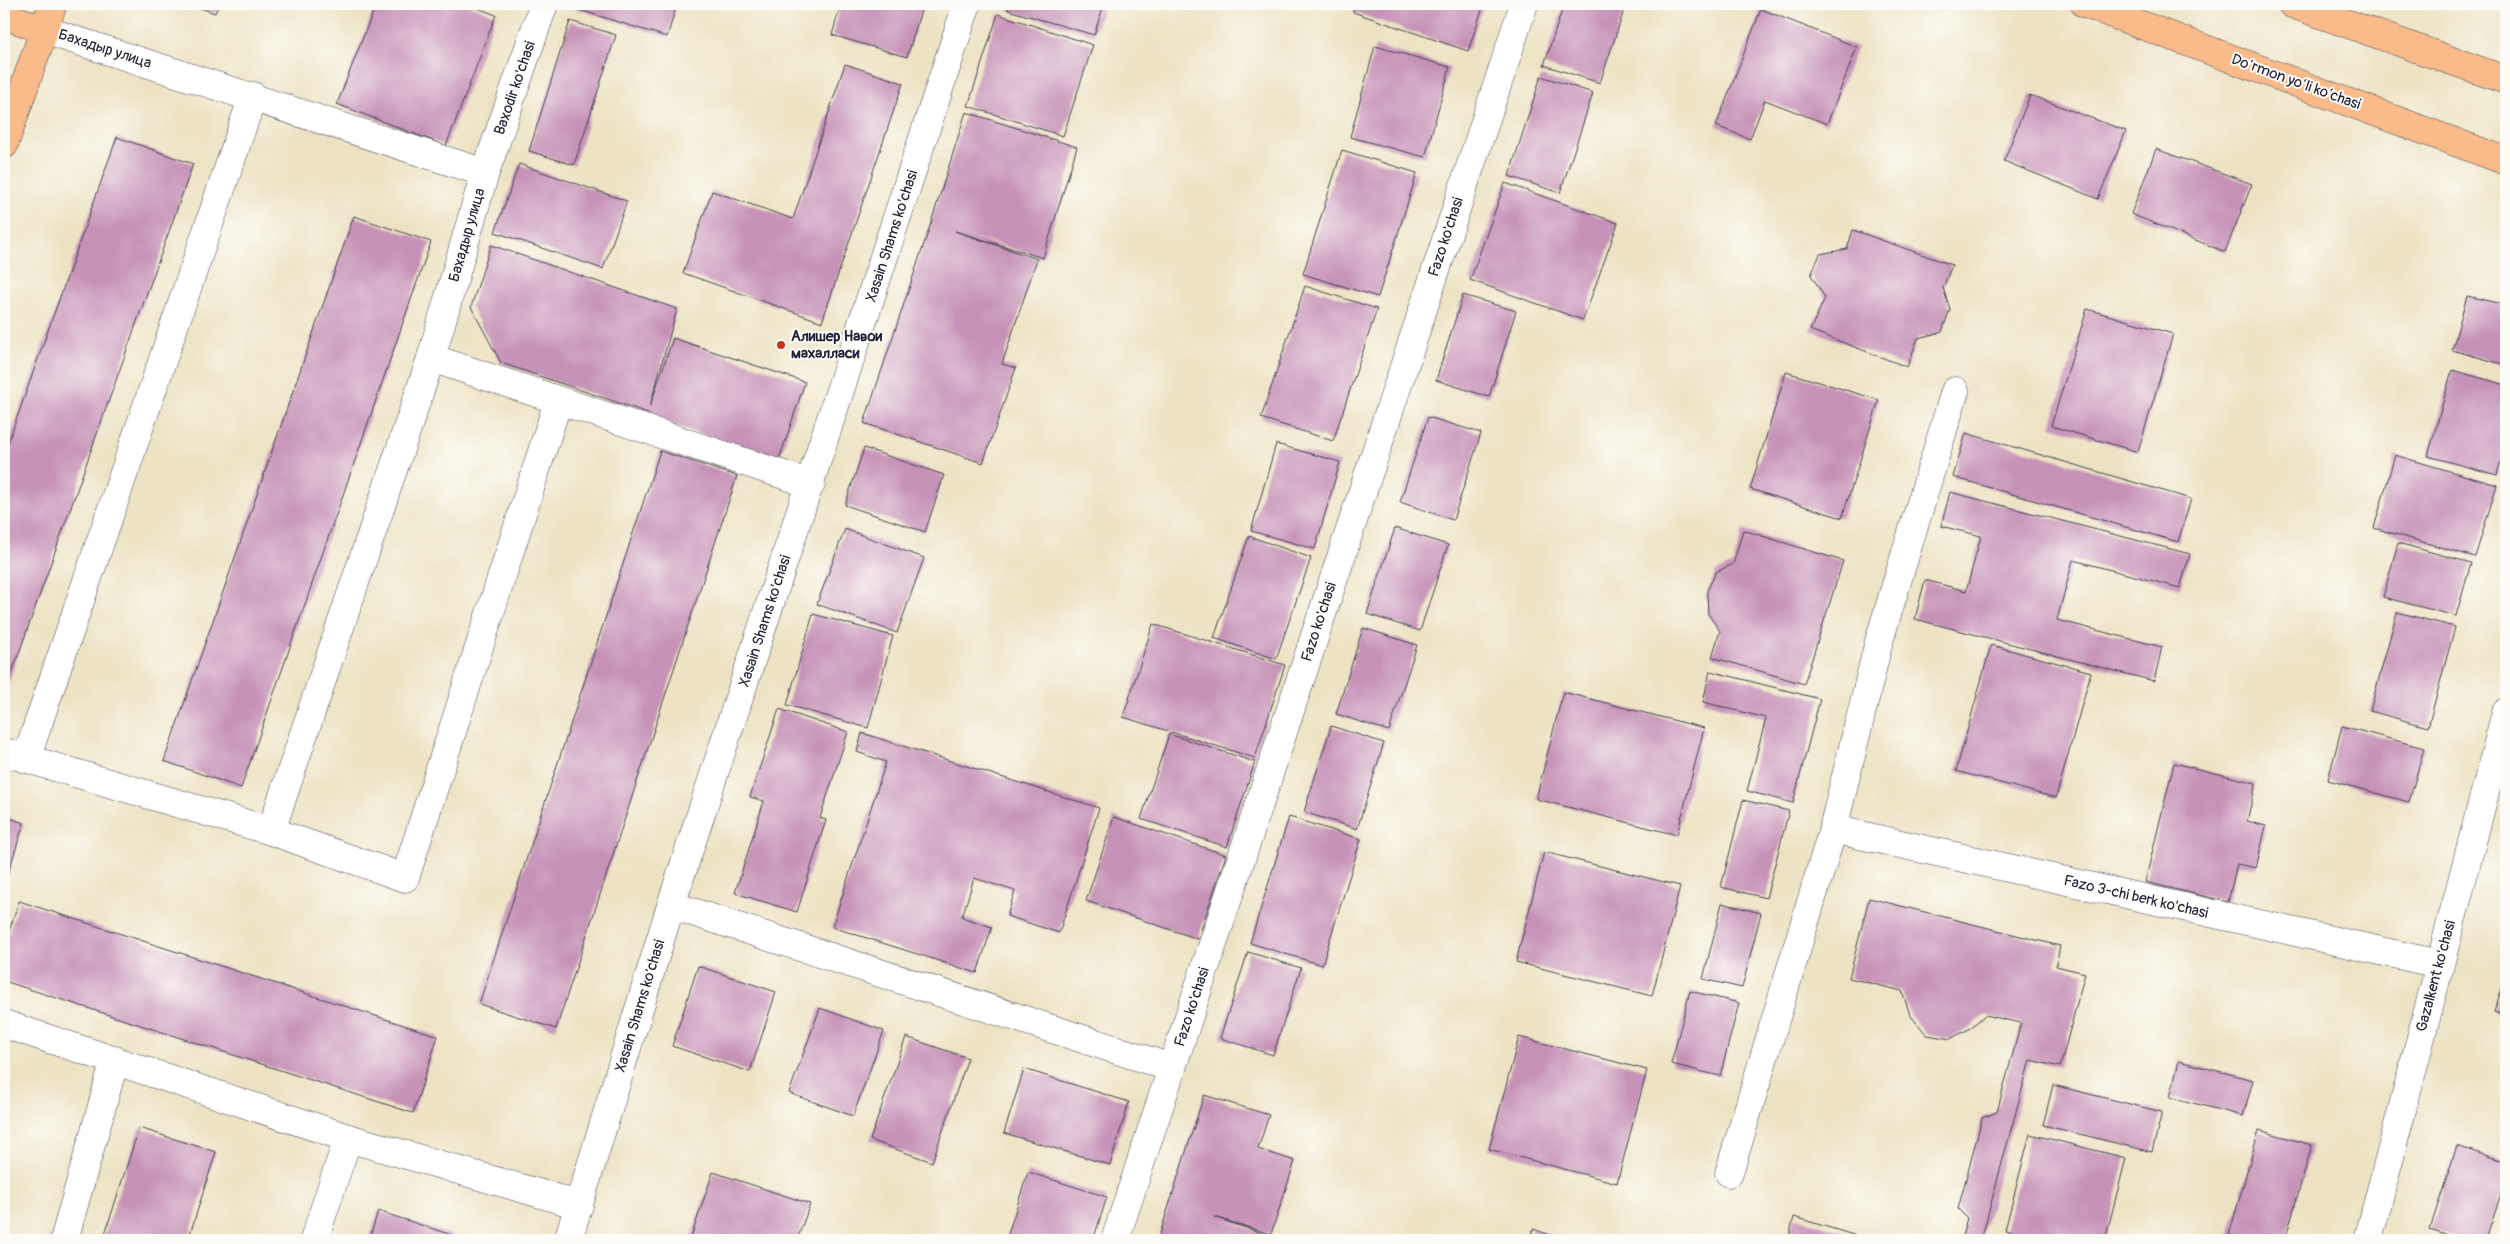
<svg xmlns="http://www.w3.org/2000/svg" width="2510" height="1244" font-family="Pangolin,sans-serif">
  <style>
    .building { fill: #c692b7 }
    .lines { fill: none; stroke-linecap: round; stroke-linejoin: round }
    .minor-casing { stroke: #403f50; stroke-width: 29 }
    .major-casing { stroke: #403f50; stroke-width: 29 }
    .path { stroke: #403f50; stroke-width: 3; stroke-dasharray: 4 4; stroke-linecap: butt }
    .minor { stroke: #fff; stroke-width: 28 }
    .major { stroke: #fabb8b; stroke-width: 28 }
    .poi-dot { fill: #c8321e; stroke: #fdfcf7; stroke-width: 2 }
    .labels { text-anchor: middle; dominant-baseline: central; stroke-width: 4; stroke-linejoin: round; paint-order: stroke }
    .street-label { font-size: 15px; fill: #22223b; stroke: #fdfcf7 }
    .poi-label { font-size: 15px; font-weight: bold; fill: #22223b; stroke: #fdfcf7; text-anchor: start }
  </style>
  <rect width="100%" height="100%" fill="#fdfcf7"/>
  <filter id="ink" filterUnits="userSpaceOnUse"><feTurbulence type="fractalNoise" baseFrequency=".02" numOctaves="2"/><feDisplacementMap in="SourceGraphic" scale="10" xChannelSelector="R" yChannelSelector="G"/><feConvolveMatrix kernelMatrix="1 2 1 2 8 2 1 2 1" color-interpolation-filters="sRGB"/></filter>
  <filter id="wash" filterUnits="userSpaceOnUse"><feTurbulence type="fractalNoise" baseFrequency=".0096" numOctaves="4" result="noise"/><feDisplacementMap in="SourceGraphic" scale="20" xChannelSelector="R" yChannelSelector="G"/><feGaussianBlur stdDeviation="1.12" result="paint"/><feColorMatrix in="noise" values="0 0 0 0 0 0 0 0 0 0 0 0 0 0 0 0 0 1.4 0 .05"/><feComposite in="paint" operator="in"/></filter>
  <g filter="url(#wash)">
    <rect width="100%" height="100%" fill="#ede3c4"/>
    <g id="blocks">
      <!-- building -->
      <g class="building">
        <path d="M189,4H219L215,13Z"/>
        <path d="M376,4H467L496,15L446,146L337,104Z"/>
        <path d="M574,4H677L667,37L573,8Z"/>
        <path d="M841,4H923L907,57L832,35Z"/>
        <path d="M1009,4H1104L1094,35L1008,10Z"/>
        <path d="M1355,4H1484L1468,51L1353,12Z"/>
        <path d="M1564,4H1626L1600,83L1544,65Z"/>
        <path d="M1761,9L1857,47L1827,124L1765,100L1750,139L1716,126Z"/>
        <path d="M998,14L1093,45L1063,136L968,106Z"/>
        <path d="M570,21L616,35L574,165L529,151Z"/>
        <path d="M1375,46L1450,67L1425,157L1350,137Z"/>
        <path d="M845,64L903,83L822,322L683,273L712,191L793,219Z"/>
        <path d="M1541,76L1593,93L1560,193L1509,176Z"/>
        <path d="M2030,95L2126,131L2098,199L2004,161Z"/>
        <path d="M966,112L1077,147L1043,258L955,231L1037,259L1002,364L1016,368L983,463L864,423L931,223Z"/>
        <path d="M117,137L193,164L4,695V454Z"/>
        <path d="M2156,149L2252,184L2225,252L2131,214Z"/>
        <path d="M1342,150L1417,173L1378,297L1303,274Z"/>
        <path d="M519,164L627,201L603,269L495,232Z"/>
        <path d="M1505,183L1618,223L1583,320L1470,280Z"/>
        <path d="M354,216L431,242L241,788L164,761Z"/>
        <path d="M1853,230L1952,265L1943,288L1950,309L1942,332L1918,338L1907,367L1810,330L1825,298L1811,275L1820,254L1847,249Z"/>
        <path d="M491,245L677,309L650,406L673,338L805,382L779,460L650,417L648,413L501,363L471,307Z"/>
        <path d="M1305,286L1377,309L1333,441L1261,418Z"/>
        <path d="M1463,295L1516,311L1489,397L1436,380Z"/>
        <path d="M2467,296L2506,305V365L2452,350Z"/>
        <path d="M2087,309L2173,334L2138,452L2051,426Z"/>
        <path d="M2452,370L2506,385V441L2497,475L2428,456Z"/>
        <path d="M1786,372L1879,400L1842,518L1750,489Z"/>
        <path d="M1428,417L1481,433L1453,520L1400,502Z"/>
        <path d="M1966,433L2191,499L2178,542L1953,477Z"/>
        <path d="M1276,444L1340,462L1315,549L1251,531Z"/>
        <path d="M864,448L944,475L925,532L845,505Z"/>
        <path d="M660,451L737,476L556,1029L479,1004Z"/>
        <path d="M2395,455L2497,485L2475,557L2374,528Z"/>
        <path d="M1950,492L2190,554L2180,588L2073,560L2057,620L2162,647L2154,681L1915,619L1925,580L1966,591L1981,536L1941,526Z"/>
        <path d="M1395,528L1448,545L1420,631L1367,614Z"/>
        <path d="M845,529L924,558L897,633L817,604Z"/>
        <path d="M1743,530L1843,561L1804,684L1712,657L1720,631L1708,614L1707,591L1716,572L1733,564Z"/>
        <path d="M1249,536L1311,558L1276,659L1214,638Z"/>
        <path d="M2398,543L2471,563L2456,616L2383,597Z"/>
        <path d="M2397,612L2455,627L2428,727L2370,711Z"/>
        <path d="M813,614L893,636L868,728L787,705Z"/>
        <path d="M1153,624L1285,665L1255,758L1123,717Z"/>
        <path d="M1363,628L1417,645L1389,731L1336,714Z"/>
        <path d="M1991,645L2091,672L2056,798L1956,771Z"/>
        <path d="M1710,671L1820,699L1793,803L1747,791L1766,718L1703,702Z"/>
        <path d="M1563,692L1704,728L1677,835L1536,799Z"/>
        <path d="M779,709L848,732L820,818L826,820L797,912L735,893L764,801L750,797Z"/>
        <path d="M1331,726L1384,743L1357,829L1304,812Z"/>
        <path d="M2342,726L2424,748L2409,802L2328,780Z"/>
        <path d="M862,733L1099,808L1059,933L1007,916L1015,891L974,878L962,917L992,927L977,973L832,927L886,762L857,752Z"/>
        <path d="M1169,734L1255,762L1227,847L1141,819Z"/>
        <path d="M2174,763L2256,783L2247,821L2266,826L2256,868L2237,864L2228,902L2145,882Z"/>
        <path d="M1743,800L1789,811L1766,898L1721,887Z"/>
        <path d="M4,816L24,823L4,886Z"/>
        <path d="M1114,817L1226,855L1198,939L1086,901Z"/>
        <path d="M1289,817L1361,839L1322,965L1250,943Z"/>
        <path d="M1544,852L1680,886L1652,996L1516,962Z"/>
        <path d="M1869,898L2060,946L2056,966L2085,973L2060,1067L2030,1060L1981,1240H1961L1967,1218L1958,1209L1982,1118L1997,1112L2021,1023L1985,1015L1969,1029L1950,1039L1927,1035L1910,1015L1902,991L1849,978Z"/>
        <path d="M19,901L438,1036L413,1113L4,981V947Z"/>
        <path d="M1722,903L1761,913L1742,988L1703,979Z"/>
        <path d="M1248,952L1301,968L1273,1055L1220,1038Z"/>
        <path d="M698,966L776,992L750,1072L672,1046Z"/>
        <path d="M2506,976V1016L2494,1012Z"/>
        <path d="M1690,991L1739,1003L1720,1076L1671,1064Z"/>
        <path d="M820,1008L884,1031L853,1116L789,1093Z"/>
        <path d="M906,1037L968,1058L932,1162L870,1140Z"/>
        <path d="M1519,1037L1647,1070L1617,1183L1489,1149Z"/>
        <path d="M2179,1061L2253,1080L2243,1116L2170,1097Z"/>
        <path d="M1024,1069L1129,1102L1110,1165L1004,1133Z"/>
        <path d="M2053,1085L2162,1112L2152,1152L2043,1125Z"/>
        <path d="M1204,1095L1269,1115L1258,1149L1295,1161L1271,1234L1214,1217L1273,1237L1272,1240H1158Z"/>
        <path d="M139,1128L216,1152L188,1240H103Z"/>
        <path d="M2259,1130L2312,1145L2285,1240H2250L2229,1235Z"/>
        <path d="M2030,1134L2126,1158L2105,1240H2047L2005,1230Z"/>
        <path d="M2457,1146L2506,1162V1178L2486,1240H2464L2430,1229Z"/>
        <path d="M713,1172L810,1204L797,1240H690Z"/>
        <path d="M1028,1172L1107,1197L1093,1240H1006Z"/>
        <path d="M378,1211L455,1236L453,1240H369Z"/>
        <path d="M1794,1217L1870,1240H1788Z"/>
        <path d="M2506,1220V1240H2500Z"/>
        <path d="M1533,1229L1565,1240H1529Z"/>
      </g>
    </g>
  </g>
  <g filter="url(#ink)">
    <use href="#blocks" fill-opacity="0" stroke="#403f50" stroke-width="1"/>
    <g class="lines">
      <defs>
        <g id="minor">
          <path d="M544,4L485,173L431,358L811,484"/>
          <path d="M44,30L485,173"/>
          <path d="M4,752L271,831L431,358"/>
          <path d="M26,759L253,96"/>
          <path d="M1833,829L2439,964"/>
          <path d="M271,831L405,878L554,414"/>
          <path d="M671,905L1172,1068"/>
          <path d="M4,1024L348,1138L579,1205"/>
          <path d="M1729,1173L1833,829L1879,641L1955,391"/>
          <path d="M64,1240L115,1060"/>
          <path d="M314,1240L348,1138"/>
          <path d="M568,1240L671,905L967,4"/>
          <path d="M1115,1240L1524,4"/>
          <path d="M2368,1240L2506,712"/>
        </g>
        <g id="major">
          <path d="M2085,4L2506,161"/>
          <path d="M2292,4L2506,80"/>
          <path d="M4,15L44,30"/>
          <path d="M4,145L53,4"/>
        </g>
      </defs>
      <!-- minor casing -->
      <use href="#minor" class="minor-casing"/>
      <!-- major casing -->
      <use href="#major" class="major-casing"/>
      <!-- path -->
      <path class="path" d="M2489,4L2506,9"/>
      <!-- minor -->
      <use href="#minor" class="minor"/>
      <!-- major -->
      <use href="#major" class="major"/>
    </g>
  </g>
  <!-- markers -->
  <circle class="poi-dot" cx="781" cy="345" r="5"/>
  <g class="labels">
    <!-- street labels -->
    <g class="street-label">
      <text transform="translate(105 49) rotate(18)">Бахадыр улица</text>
      <text transform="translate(2296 82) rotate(20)">Do‘rmon yo‘li ko‘chasi</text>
      <text transform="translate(515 88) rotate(-71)">Baxodir ko'chasi</text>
      <text transform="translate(467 235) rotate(-74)">Бахадыр улица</text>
      <text transform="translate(892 236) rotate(-72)">Xasain Shams ko'chasi</text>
      <text transform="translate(1446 237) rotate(-72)">Fazo ko'chasi</text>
      <text transform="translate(765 621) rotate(-72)">Xasain Shams ko'chasi</text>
      <text transform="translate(1319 622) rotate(-72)">Fazo ko'chasi</text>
      <text transform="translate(2136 897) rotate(13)">Fazo 3-chi berk ko'chasi</text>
      <text transform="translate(2436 976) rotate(-75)">Gazalkent ko'chasi</text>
      <text transform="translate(640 1006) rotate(-73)">Xasain Shams ko'chasi</text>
      <text transform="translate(1192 1007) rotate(-72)">Fazo ko'chasi</text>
    </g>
    <!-- poi labels -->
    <g class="poi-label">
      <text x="791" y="336">Алишер Навои<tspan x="791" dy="17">махалласи</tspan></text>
    </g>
  </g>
  <!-- margin -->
  <rect width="2510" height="1244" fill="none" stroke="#fdfcf7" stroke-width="20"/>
</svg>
